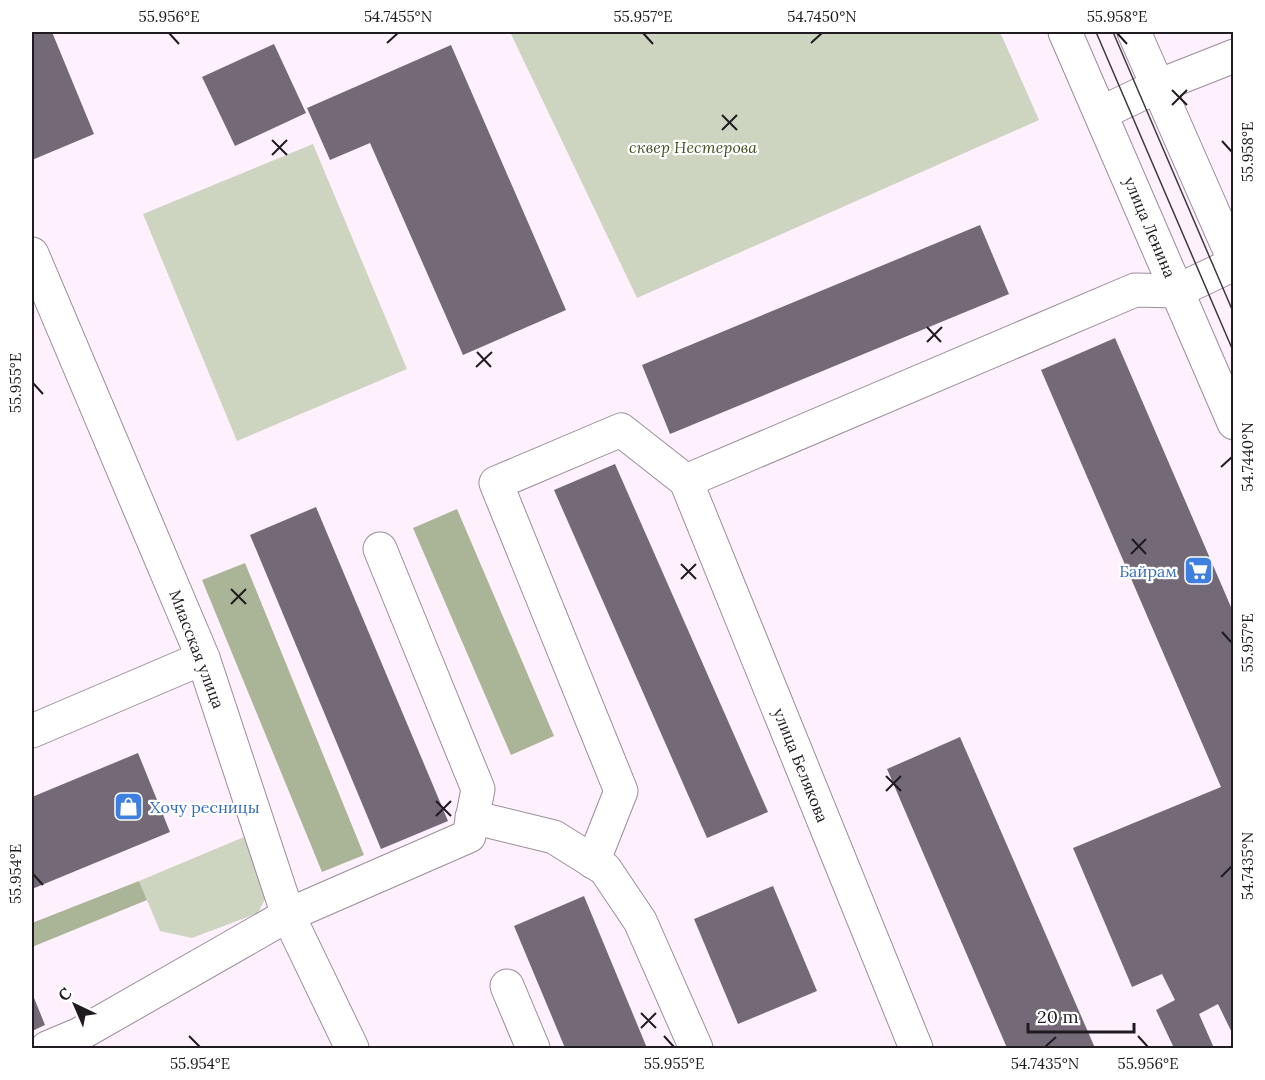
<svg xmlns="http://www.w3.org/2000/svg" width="1265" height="1080" font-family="Lora,serif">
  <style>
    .green { fill: #cdd5c1 }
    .forest { fill: #a9b596 }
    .building { fill: #746a77 }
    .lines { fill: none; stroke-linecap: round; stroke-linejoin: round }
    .minor-casing { stroke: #9a8d99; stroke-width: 35 }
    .minor { stroke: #fff; stroke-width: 33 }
    .tram { stroke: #3f383f; stroke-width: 1.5 }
    .ticks { fill: none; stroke: #201b20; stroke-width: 2 }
    .labels { text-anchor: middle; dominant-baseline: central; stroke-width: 4.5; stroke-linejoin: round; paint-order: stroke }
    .park-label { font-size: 16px; font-style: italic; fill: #3f5020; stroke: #fff }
    .street-label { font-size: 16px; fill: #201b20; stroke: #fff }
    .shop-label { font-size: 16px; fill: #366cbe; stroke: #fff; text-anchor: end }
    .neatline { fill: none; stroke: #201b20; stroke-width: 2 }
    .ticks-label { font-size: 15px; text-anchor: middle; fill: #201b20 }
  </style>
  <rect width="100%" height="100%" fill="#fef0fd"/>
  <!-- green -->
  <g class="green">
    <path d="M510,32H1000L1039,120L637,298Z"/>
    <path d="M313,144L407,369L237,441L143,214Z"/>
    <path d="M244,837L268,893L258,913L192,938L160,931L139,881Z"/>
  </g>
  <!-- forest -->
  <g class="forest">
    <path d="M457,509L554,736L511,755L413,528Z"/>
    <path d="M245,563L364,855L322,872L202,580Z"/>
    <path d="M139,881L147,900L32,947V923Z"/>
  </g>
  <!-- building -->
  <g class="building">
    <path d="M32,32H52L94,134L32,160Z"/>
    <path d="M274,44L306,113L235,146L202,77Z"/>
    <path d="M451,45L566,310L463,355L370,143L330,160L307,108Z"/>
    <path d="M980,225L1009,294L670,434L642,365Z"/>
    <path d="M1115,338L1234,614V1037L1218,1004L1199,1014L1214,1048H1168L1173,1046L1156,1010L1175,1000L1162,974L1132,987L1073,848L1221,787L1041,370Z"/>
    <path d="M615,464L768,812L707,838L554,490Z"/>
    <path d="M316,507L448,821L381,849L250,535Z"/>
    <path d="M960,737L1095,1048H1007L887,769Z"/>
    <path d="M138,753L170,832L32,889V797Z"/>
    <path d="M773,886L817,991L738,1024L694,919Z"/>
    <path d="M584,896L647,1048H565L514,926Z"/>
    <path d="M32,993L45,1025L32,1031Z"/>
  </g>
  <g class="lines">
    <defs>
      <g id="minor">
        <path d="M1065,32L1234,423"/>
        <path d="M1134,32L1234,260"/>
        <path d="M1101,113L1158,86L1234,56"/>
        <path d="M32,254L203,658L288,915L352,1048"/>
        <path d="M686,481L916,1048"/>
        <path d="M32,731L203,658"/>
        <path d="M472,817L554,837L605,869L640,921L696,1048"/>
        <path d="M593,862L621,791L496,483L621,430L686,481L1135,290L1177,291L1234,264"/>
        <path d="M507,986L533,1048"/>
        <path d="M47,1048L78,1035L288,915L469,836L478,789L380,549"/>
      </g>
    </defs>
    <!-- minor casing -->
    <use href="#minor" class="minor-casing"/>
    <!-- minor -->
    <use href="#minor" class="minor"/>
    <!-- tram -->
    <g class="tram">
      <path d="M1096,32L1234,353"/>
      <path d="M1113,32L1234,314"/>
    </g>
  </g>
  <!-- ticks -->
  <path class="ticks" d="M169,33L179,44M643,33L653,44M1117,33L1127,44M387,43L398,33M811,43L822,33M1172,90L1187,105M1172,105L1187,90M722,115L737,130M722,130L737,115M272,140L287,155M1222,141L1232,152M272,155L287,140M927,327L941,342M927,342L942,327M477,352L491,367M476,367L492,352M33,383L43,394M1221,467L1232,457M1132,539L1146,554M1131,554L1146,539M681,564L696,579M681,579L696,564M231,589L246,604M231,604L246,589M1222,632L1232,643M886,776L901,791M886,791L901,776M436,801L451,816M436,816L451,801M33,874L43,885M1221,877L1232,866M641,1013L656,1028M641,1028L656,1013M189,1036L200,1047M664,1036L674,1047M1138,1036L1148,1047M1045,1047L1056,1037"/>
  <!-- icons -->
  <defs>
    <symbol id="supermarket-square" viewBox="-11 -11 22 22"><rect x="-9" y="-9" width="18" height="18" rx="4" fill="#3f7fe0" stroke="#fff"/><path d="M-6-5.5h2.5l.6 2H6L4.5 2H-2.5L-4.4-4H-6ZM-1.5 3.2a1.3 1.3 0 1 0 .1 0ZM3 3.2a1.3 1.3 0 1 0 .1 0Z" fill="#fff"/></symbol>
    <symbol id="shop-square" viewBox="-11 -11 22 22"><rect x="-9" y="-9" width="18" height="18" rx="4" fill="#3f7fe0" stroke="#fff"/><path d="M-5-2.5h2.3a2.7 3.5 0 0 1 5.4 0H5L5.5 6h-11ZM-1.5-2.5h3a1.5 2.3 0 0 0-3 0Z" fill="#fff"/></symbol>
  </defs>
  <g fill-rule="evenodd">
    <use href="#supermarket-square" x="1182" y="554" width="33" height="33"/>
    <use href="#shop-square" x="112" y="790" width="33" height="33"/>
  </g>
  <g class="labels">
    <!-- park labels -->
    <g class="park-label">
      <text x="693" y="147">сквер Нестерова</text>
    </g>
    <!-- street labels -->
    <g class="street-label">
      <text transform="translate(1150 227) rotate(67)">улица Ленина</text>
      <text transform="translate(197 649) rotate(69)">Миасская улица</text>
      <text transform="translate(801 765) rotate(68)">улица Белякова</text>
    </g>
    <!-- shop labels -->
    <g class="shop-label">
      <text x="1177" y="571">Байрам</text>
      <text x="150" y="807" text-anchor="start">Хочу ресницы</text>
    </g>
  </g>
  <!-- border -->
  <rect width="1265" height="1080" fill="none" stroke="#ffffff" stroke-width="66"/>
  <!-- north arrow -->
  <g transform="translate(75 1005) rotate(316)" stroke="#ffffff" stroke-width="4.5" paint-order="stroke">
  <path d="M0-4.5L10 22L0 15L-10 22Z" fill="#201b20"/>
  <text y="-9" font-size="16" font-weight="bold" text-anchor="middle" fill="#201b20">С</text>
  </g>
  <!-- scale -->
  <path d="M1028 1023v9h106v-9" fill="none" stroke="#201b20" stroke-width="3"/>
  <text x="1037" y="1023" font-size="18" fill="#201b20" stroke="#ffffff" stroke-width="4.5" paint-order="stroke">20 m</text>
  <rect x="33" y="33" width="1199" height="1014" class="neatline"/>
  <g class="ticks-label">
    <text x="169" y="22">55.956°E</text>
    <text x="398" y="22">54.7455°N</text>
    <text x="643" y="22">55.957°E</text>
    <text x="822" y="22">54.7450°N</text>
    <text x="1117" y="22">55.958°E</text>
    <text transform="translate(1248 152) rotate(-90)" y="5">55.958°E</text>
    <text transform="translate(16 383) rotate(-90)" y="5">55.955°E</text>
    <text transform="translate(1248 457) rotate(-90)" y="5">54.7440°N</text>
    <text transform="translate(1248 643) rotate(-90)" y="5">55.957°E</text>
    <text transform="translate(1248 866) rotate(-90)" y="5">54.7435°N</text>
    <text transform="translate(16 874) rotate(-90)" y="5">55.954°E</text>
    <text x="200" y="1069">55.954°E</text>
    <text x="674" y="1069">55.955°E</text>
    <text x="1045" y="1069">54.7435°N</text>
    <text x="1148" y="1069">55.956°E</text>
  </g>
</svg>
